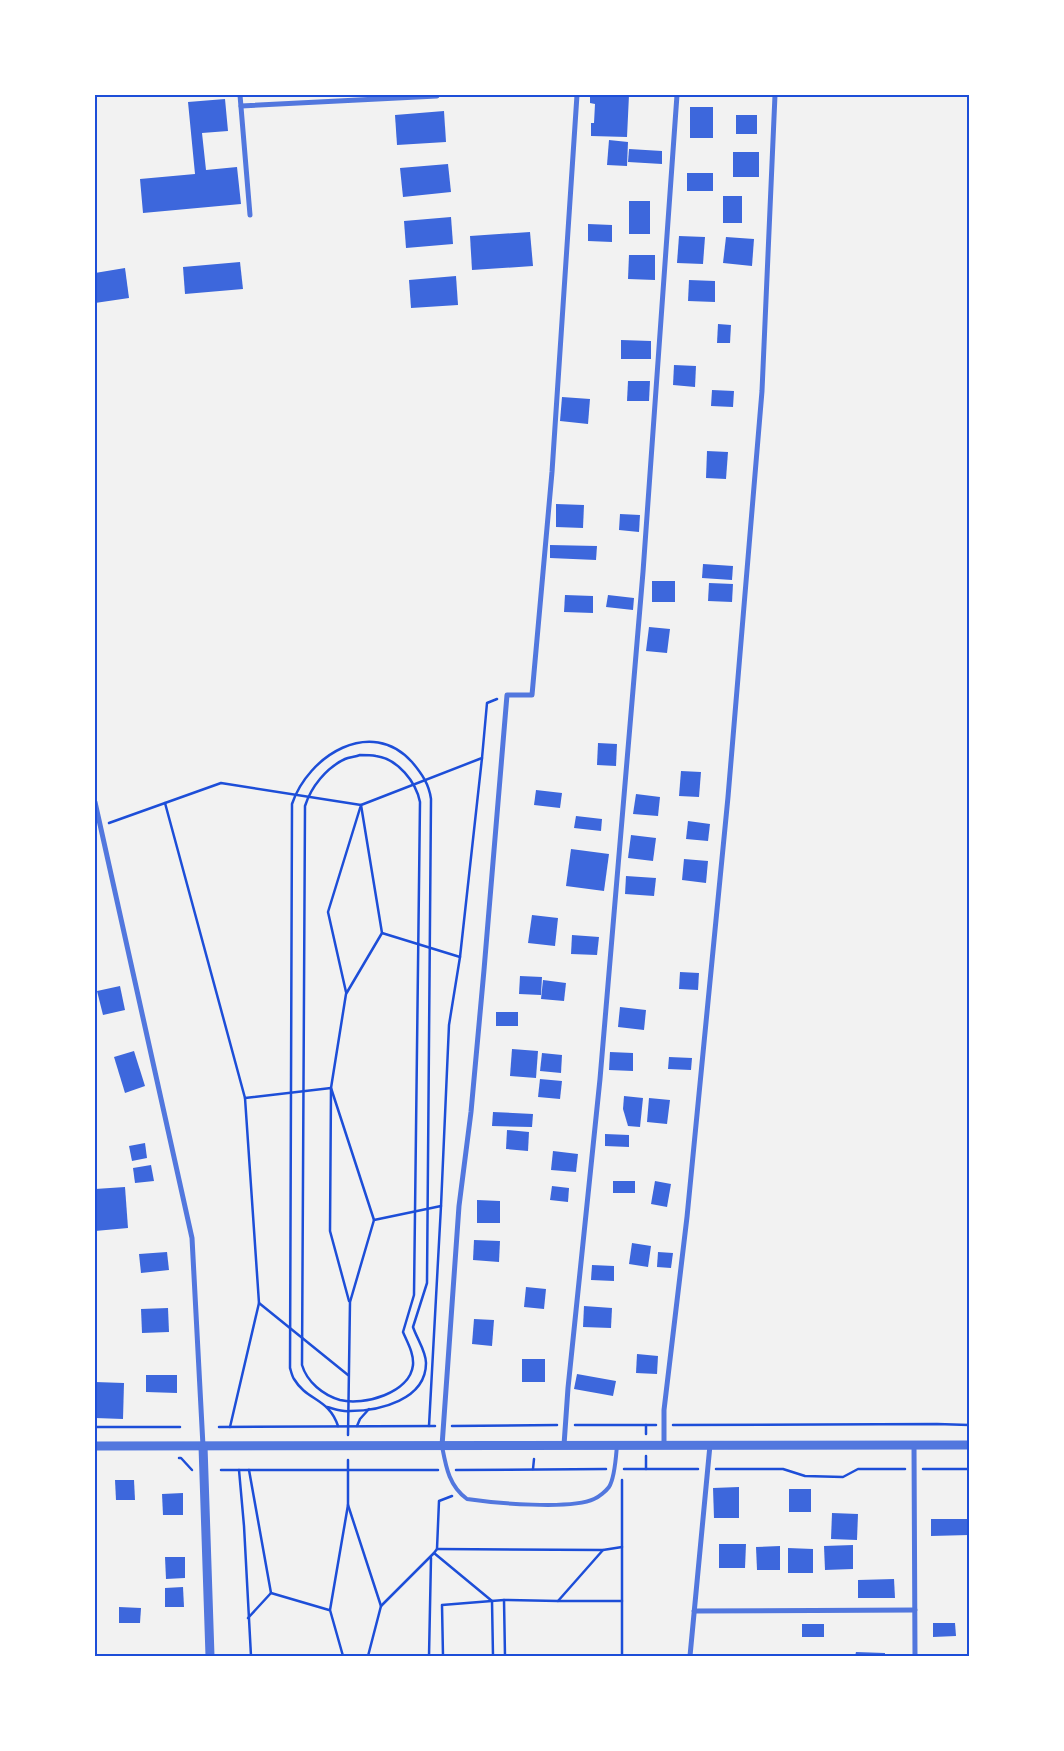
<svg xmlns="http://www.w3.org/2000/svg" width="1064" height="1751" font-family="Montserrat,sans-serif">
  <style>
    .building { fill: #3d67dc }
    .lines { fill: none; stroke-linecap: round; stroke-linejoin: round }
    .path { stroke: #1d4ed8; stroke-width: 2.5 }
    .service { stroke: #5277de; stroke-width: 4 }
    .minor { stroke: #5277de; stroke-width: 5 }
    .tertiary { stroke: #5277de; stroke-width: 9 }
    .neatline { fill: none; stroke: #1d4ed8; stroke-width: 2 }
  </style>
  <rect width="100%" height="100%" fill="#f2f2f2"/>
  <!-- building -->
  <g class="building">
    <path d="M590,95H629L627,137L591,136V123H594L595,104L590,103Z"/>
    <path d="M225,99L228,131L202,133L206,170L237,167L241,204L143,213L140,179L195,174L188,102Z"/>
    <rect x="690" y="107" width="23" height="31"/>
    <path d="M444,111L446,142L397,145L395,115Z"/>
    <rect x="736" y="115" width="21" height="19"/>
    <path d="M609,140L628,142L627,166L607,165Z"/>
    <path d="M629,149L662,151V164L628,162Z"/>
    <rect x="733" y="152" width="26" height="25"/>
    <path d="M448,164L451,192L403,197L400,168Z"/>
    <rect x="687" y="173" width="26" height="18"/>
    <rect x="723" y="196" width="19" height="27"/>
    <rect x="629" y="201" width="21" height="33"/>
    <path d="M451,217L453,244L406,248L404,221Z"/>
    <path d="M588,224L612,225V242L588,241Z"/>
    <path d="M530,232L533,266L472,270L470,236Z"/>
    <path d="M679,236L705,237L703,264L677,263Z"/>
    <path d="M726,237L754,239L752,266L723,263Z"/>
    <path d="M629,255H655V280L628,279Z"/>
    <path d="M240,262L243,289L185,294L183,267Z"/>
    <path d="M125,268L129,298L95,303V273Z"/>
    <path d="M456,276L458,305L411,308L409,280Z"/>
    <path d="M689,280L715,281V302L688,301Z"/>
    <path d="M718,324L731,325L730,343H717Z"/>
    <path d="M621,340L651,341V359H621Z"/>
    <path d="M674,365L696,366L695,387L673,385Z"/>
    <path d="M628,381H650L649,401H627Z"/>
    <path d="M712,390L734,391L733,407L711,406Z"/>
    <path d="M562,397L590,399L588,424L560,421Z"/>
    <path d="M707,451L728,452L726,479L706,478Z"/>
    <path d="M556,504L584,505L583,528L556,527Z"/>
    <path d="M620,514L640,515L639,532L619,530Z"/>
    <path d="M550,545L597,546L596,560L550,558Z"/>
    <path d="M703,564L733,566L732,580L702,578Z"/>
    <rect x="652" y="581" width="23" height="21"/>
    <path d="M709,583L733,584L732,602L708,601Z"/>
    <path d="M565,595L593,596V613L564,612Z"/>
    <path d="M608,595L634,598L633,610L606,607Z"/>
    <path d="M649,627L670,629L667,653L646,651Z"/>
    <path d="M598,743L617,744L616,766L597,765Z"/>
    <path d="M681,771L701,772L699,797L679,796Z"/>
    <path d="M536,790L562,793L560,808L534,805Z"/>
    <path d="M636,794L660,797L658,816L633,814Z"/>
    <path d="M576,816L602,819L601,831L574,828Z"/>
    <path d="M688,821L710,824L708,841L686,839Z"/>
    <path d="M631,835L656,838L653,861L628,858Z"/>
    <path d="M571,849L609,854L604,891L566,886Z"/>
    <path d="M684,859L708,861L706,883L682,880Z"/>
    <path d="M626,876L656,878L654,896L625,894Z"/>
    <path d="M532,915L558,918L555,946L528,943Z"/>
    <path d="M572,935L599,937L597,955L571,954Z"/>
    <path d="M680,972L699,973L698,990L679,989Z"/>
    <path d="M520,976L542,977L541,995L519,994Z"/>
    <path d="M543,980L566,983L564,1001L541,999Z"/>
    <path d="M120,986L125,1010L103,1015L97,991Z"/>
    <path d="M620,1007L646,1010L644,1030L618,1027Z"/>
    <rect x="496" y="1012" width="22" height="14"/>
    <path d="M512,1049L538,1051L536,1078L510,1076Z"/>
    <path d="M134,1051L145,1086L125,1093L114,1057Z"/>
    <path d="M610,1052L633,1053V1071L609,1070Z"/>
    <path d="M542,1053L562,1055L561,1073L540,1071Z"/>
    <path d="M669,1057L692,1058L691,1070L668,1069Z"/>
    <path d="M540,1079L562,1081L560,1099L538,1097Z"/>
    <path d="M624,1096L643,1098L640,1127L628,1126L623,1109Z"/>
    <path d="M649,1098L670,1100L667,1124L647,1122Z"/>
    <path d="M493,1112L533,1114L532,1127L492,1126Z"/>
    <path d="M507,1130L529,1132L528,1151L506,1149Z"/>
    <path d="M605,1134L629,1135V1147L605,1146Z"/>
    <path d="M145,1143L147,1158L132,1161L129,1146Z"/>
    <path d="M553,1151L578,1154L576,1172L551,1170Z"/>
    <path d="M151,1165L154,1181L135,1183L133,1168Z"/>
    <rect x="613" y="1181" width="22" height="12"/>
    <path d="M655,1181L671,1184L667,1207L651,1204Z"/>
    <path d="M552,1186L569,1188L568,1202L550,1200Z"/>
    <path d="M125,1187L128,1228L95,1231V1189Z"/>
    <path d="M477,1200L500,1201V1223H477Z"/>
    <path d="M474,1240L500,1241L499,1262L473,1260Z"/>
    <path d="M632,1243L651,1246L648,1267L629,1264Z"/>
    <path d="M167,1252L169,1270L141,1273L139,1254Z"/>
    <path d="M658,1252L673,1253L671,1268L657,1267Z"/>
    <path d="M592,1265L614,1266V1281L591,1280Z"/>
    <path d="M526,1287L546,1289L544,1309L524,1307Z"/>
    <path d="M584,1306L612,1308L611,1328L583,1327Z"/>
    <path d="M168,1308L169,1332L142,1333L141,1309Z"/>
    <path d="M474,1319L494,1320L492,1346L472,1344Z"/>
    <path d="M637,1354L658,1356L657,1374L636,1373Z"/>
    <rect x="522" y="1359" width="23" height="23"/>
    <path d="M577,1374L616,1381L613,1396L574,1389Z"/>
    <path d="M146,1375H177V1393L146,1392Z"/>
    <path d="M95,1382L124,1383L123,1419L95,1418Z"/>
    <path d="M115,1480H134L135,1500H116Z"/>
    <path d="M739,1487V1518H714L713,1488Z"/>
    <rect x="789" y="1489" width="22" height="23"/>
    <path d="M183,1493V1515H163L162,1494Z"/>
    <path d="M832,1513L858,1514L857,1540L831,1539Z"/>
    <path d="M931,1519H969V1535L931,1536Z"/>
    <path d="M719,1544H746L745,1568H719Z"/>
    <path d="M853,1545V1569L825,1570L824,1546Z"/>
    <path d="M780,1546V1570H757L756,1547Z"/>
    <path d="M788,1548L813,1549V1573H788Z"/>
    <path d="M165,1557H185V1578L166,1579Z"/>
    <path d="M894,1579L895,1598H858V1580Z"/>
    <path d="M183,1587L184,1607H165V1588Z"/>
    <path d="M119,1607L141,1608L140,1623H119Z"/>
    <path d="M933,1623H955L956,1636L933,1637Z"/>
    <rect x="802" y="1624" width="22" height="13"/>
    <path d="M856,1652L885,1653V1656H855Z"/>
  </g>
  <g class="lines">
    <!-- path -->
    <g class="path">
      <path d="M360,755C365,755 371,755 376,756C398,759 416,782 420,802L414,1295L403,1332C407,1342 414,1353 413,1365C410,1393 364,1406 340,1400C323,1395 307,1382 302,1365L305,806C311,787 326,768 345,759C349,757 355,757 360,755Z"/>
      <path d="M165,803L245,1098L259,1303"/>
      <path d="M109,823L221,783L361,805L328,912L346,992"/>
      <path d="M382,933L460,957"/>
      <path d="M245,1098L331,1088L330,1231L349,1301"/>
      <path d="M441,1206L449,1025L460,957L482,758"/>
      <path d="M374,1220L331,1088L346,994L382,933L361,805L482,758L487,703L497,699"/>
      <path d="M327,1407C335,1409 342,1412 350,1411C379,1411 426,1400 426,1363C426,1351 417,1339 413,1327L427,1283L431,799C429,784 422,774 412,762C371,716 308,756 292,804L290,1368C291,1371 292,1376 294,1379C307,1401 329,1398 338,1426"/>
      <path d="M575,1425H646"/>
      <path d="M673,1425L937,1424L969,1425"/>
      <path d="M357,1426L360,1419L369,1409"/>
      <path d="M452,1426L557,1425"/>
      <path d="M95,1427H180"/>
      <path d="M219,1427L435,1426"/>
      <path d="M230,1427L259,1303L348,1375"/>
      <path d="M646,1434V1425H656"/>
      <path d="M348,1435L350,1302L374,1220L441,1206L429,1426"/>
      <path d="M646,1456V1469"/>
      <path d="M179,1458H181L192,1470"/>
      <path d="M533,1469L534,1459"/>
      <path d="M624,1469H698"/>
      <path d="M716,1469H783L805,1476L843,1477L858,1469H905"/>
      <path d="M923,1469H969"/>
      <path d="M221,1470H438"/>
      <path d="M239,1470L244,1526L251,1656"/>
      <path d="M249,1470L271,1593L329,1610"/>
      <path d="M456,1470L606,1469"/>
      <path d="M622,1480V1656"/>
      <path d="M348,1505L381,1606"/>
      <path d="M437,1549L603,1550L622,1547"/>
      <path d="M434,1553L492,1601L493,1656"/>
      <path d="M504,1600L505,1656"/>
      <path d="M558,1601H622"/>
      <path d="M248,1618L271,1593"/>
      <path d="M343,1656L330,1610L348,1505V1460"/>
      <path d="M368,1656L381,1606L434,1553L437,1549L439,1501L452,1496"/>
      <path d="M429,1656L431,1558"/>
      <path d="M443,1656L442,1605L504,1600L558,1601L603,1550"/>
    </g>
    <!-- service -->
    <path class="service" d="M442,1446C446,1467 449,1486 467,1499C494,1503 571,1510 594,1499C599,1497 606,1491 609,1487C615,1478 616,1456 617,1445"/>
    <!-- minor -->
    <g class="minor">
      <path d="M240,95L250,215"/>
      <path d="M241,106L437,96"/>
      <path d="M95,802L192,1238L203,1446"/>
      <path d="M564,1445L568,1388L600,1079L643,572L677,95"/>
      <path d="M664,1445V1410L687,1217L728,797L762,391L775,95"/>
      <path d="M914,1445L915,1656"/>
      <path d="M442,1446L459,1206L471,1112L484,970L507,695H532L552,472L577,95"/>
      <path d="M694,1611L915,1610"/>
      <path d="M690,1656L710,1445"/>
    </g>
    <!-- tertiary -->
    <g class="tertiary">
      <path d="M95,1446L969,1445"/>
      <path d="M203,1446L210,1656"/>
    </g>
  </g>
  <!-- border -->
  <rect width="1064" height="1751" fill="none" stroke="#ffffff" stroke-width="192"/>
  <rect x="96" y="96" width="872" height="1559" class="neatline"/>
</svg>
